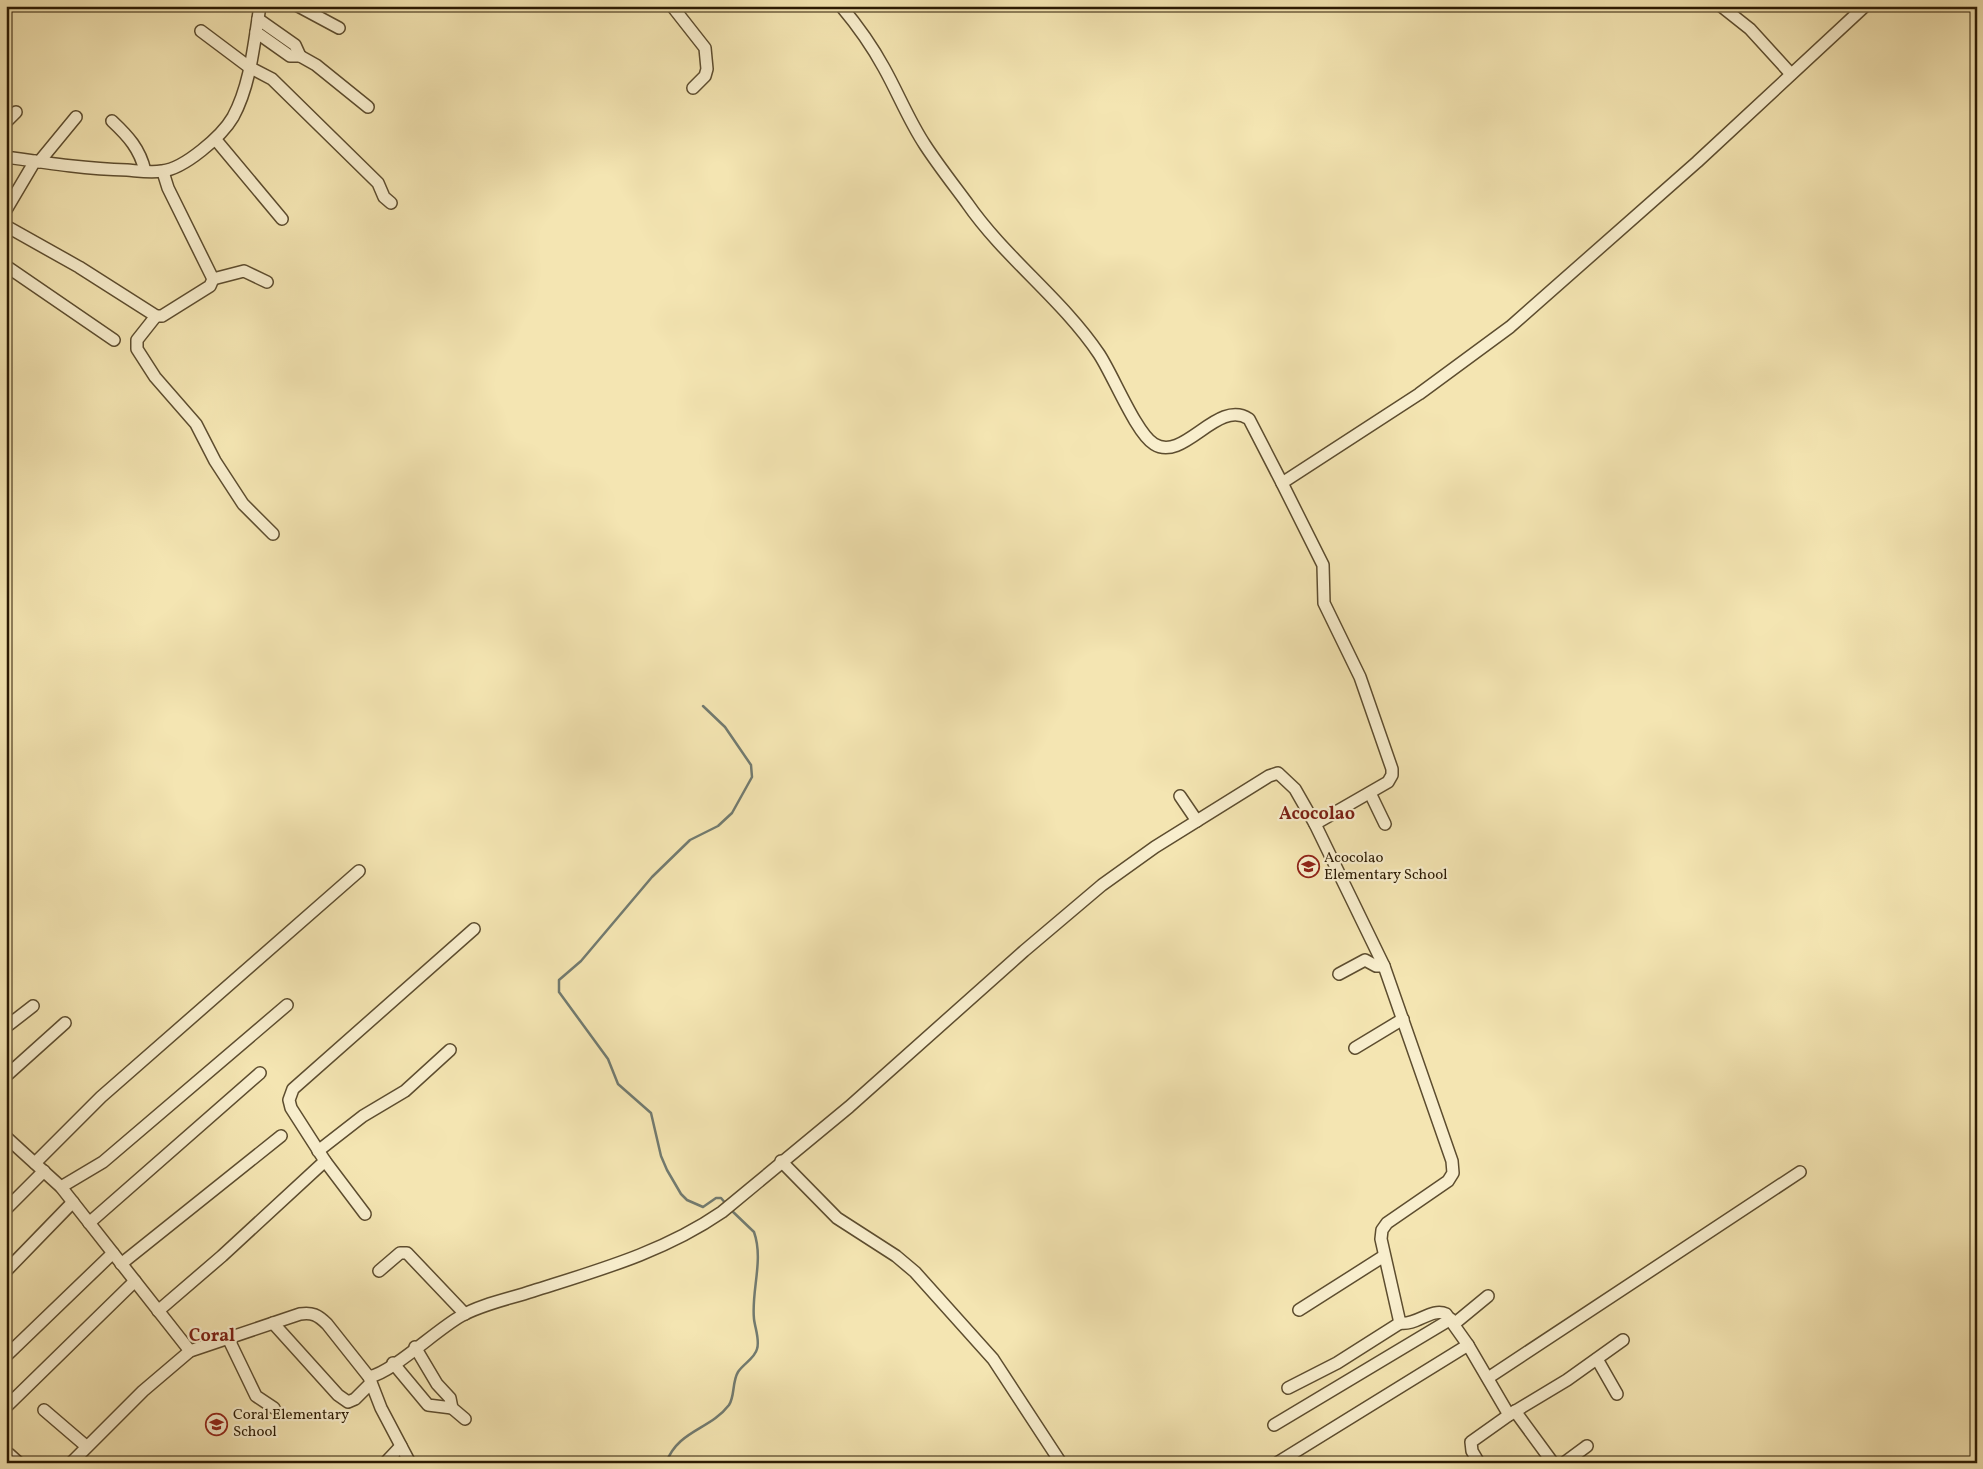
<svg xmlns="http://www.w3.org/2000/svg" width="1983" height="1469" font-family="Vollkorn,serif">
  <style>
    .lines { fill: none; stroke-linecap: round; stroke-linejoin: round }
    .stream { stroke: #727b70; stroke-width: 2.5 }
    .minor-casing { stroke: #5d4d2f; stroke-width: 14 }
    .minor { stroke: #f8eecd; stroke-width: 11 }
    .labels { text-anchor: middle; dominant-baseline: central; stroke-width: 4.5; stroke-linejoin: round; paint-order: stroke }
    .poi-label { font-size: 15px; fill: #2b1a03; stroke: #f8eecd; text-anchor: start }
    .quarter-label { font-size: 18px; font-weight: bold; fill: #7a1f14; stroke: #f8eecd }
  </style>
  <rect width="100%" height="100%" fill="#f4e5b2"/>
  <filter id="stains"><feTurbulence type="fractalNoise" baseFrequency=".004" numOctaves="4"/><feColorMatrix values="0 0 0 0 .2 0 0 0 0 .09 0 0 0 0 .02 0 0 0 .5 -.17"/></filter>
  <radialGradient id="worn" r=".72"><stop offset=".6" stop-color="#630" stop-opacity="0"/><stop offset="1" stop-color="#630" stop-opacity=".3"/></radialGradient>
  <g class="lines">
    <!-- stream -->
    <g class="stream">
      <path d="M703,706L725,727L751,765L752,777L732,813L718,826L690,840L652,877L581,961L559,980V992L608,1059L618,1084L651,1113L661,1156L667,1170L681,1194L687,1200L703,1207L716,1198H721L727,1205"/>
      <path d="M666,1463C678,1430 710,1430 729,1405C735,1396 732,1382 738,1372C743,1364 755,1358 757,1349C760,1340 755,1328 754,1319C751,1291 764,1260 754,1232L730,1209"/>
    </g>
    <defs>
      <g id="minor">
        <path d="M298,6L339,28"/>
        <path d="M672,6L705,48L707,69L705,76L693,88"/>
        <path d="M841,6C857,25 872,46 884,68C898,93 909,121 925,145C938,165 953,184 967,203C1005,258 1062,299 1099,354C1113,375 1136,433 1154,444C1184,463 1217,398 1249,419L1282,483"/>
        <path d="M1721,6L1750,29L1791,74"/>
        <path d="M258,19L295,45L300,56"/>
        <path d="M201,31L249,67L272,79L378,183L384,197L391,203"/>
        <path d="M256,32L290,56H300L316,65L368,107"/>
        <path d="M112,121C128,136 140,149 145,171"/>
        <path d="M6,122L16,112"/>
        <path d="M216,140L282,219"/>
        <path d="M6,157C47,163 86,169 127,170C139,171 151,173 162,171C184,169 222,136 233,117C251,84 254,42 260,6"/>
        <path d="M39,162L76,117"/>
        <path d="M6,210L35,161"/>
        <path d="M6,226L79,267L156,316H162L210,286L213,279L168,188L163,172"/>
        <path d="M6,266L114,340"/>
        <path d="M213,279L244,271L267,282"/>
        <path d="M156,316L137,340V349L155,377L196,424L215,461L243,504L273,534"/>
        <path d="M1370,793L1385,824"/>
        <path d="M1180,796L1197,821"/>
        <path d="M1315,824L1384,966L1452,1161L1453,1173L1448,1181L1387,1223L1382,1230L1381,1239L1400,1323C1416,1326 1432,1307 1446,1314L1468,1345L1509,1415L1471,1442L1472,1451L1479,1463"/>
        <path d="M1339,974L1365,960L1376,966H1384"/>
        <path d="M6,1027L33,1006"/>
        <path d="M1355,1048L1403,1019"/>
        <path d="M6,1076L65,1023"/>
        <path d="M6,1137L61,1187L190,1351"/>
        <path d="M318,1151L363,1116L405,1091L450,1050"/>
        <path d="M325,1161L365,1214"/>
        <path d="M781,1161L837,1218L896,1256L915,1272L993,1359L1061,1463"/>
        <path d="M35,1163L101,1097L359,871"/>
        <path d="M61,1187L103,1162L287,1005"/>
        <path d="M6,1209L44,1171"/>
        <path d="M89,1223L260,1073"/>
        <path d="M121,1264L281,1136"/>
        <path d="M6,1271L73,1202"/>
        <path d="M379,1271L400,1253H407L465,1314"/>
        <path d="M1299,1310L1384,1256"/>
        <path d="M158,1311L222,1256L325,1161L291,1108L289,1100L293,1089L474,929"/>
        <path d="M273,1323L338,1395L348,1402L355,1399L371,1383"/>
        <path d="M1454,1324L1488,1296"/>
        <path d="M228,1338L256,1396L274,1408"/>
        <path d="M415,1347L437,1384L450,1398L452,1408L465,1419"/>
        <path d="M6,1356L113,1253"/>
        <path d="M1597,1359L1617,1394"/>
        <path d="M393,1363L428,1405L452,1408"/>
        <path d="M369,1377C393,1372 436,1330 461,1316C482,1304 509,1299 533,1291C599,1270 664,1252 722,1212L849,1107L1024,951L1102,885L1155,847L1269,776L1278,773L1295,789L1315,824L1388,782L1392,775V769L1360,677L1324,603L1323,565L1282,483L1419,394L1510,327L1697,162L1865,6"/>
        <path d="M1488,1378L1800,1172"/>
        <path d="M1288,1388L1337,1363L1400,1323"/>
        <path d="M6,1407L135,1281"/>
        <path d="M44,1410L86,1446"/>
        <path d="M1515,1411L1553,1463"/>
        <path d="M1509,1415L1567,1380L1623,1340"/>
        <path d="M1274,1425L1451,1319"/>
        <path d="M9,1454L19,1463"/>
        <path d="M71,1463L143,1391L190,1351L300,1314C312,1312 318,1315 327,1324L369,1377L381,1408L410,1463"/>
        <path d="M385,1463L401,1446"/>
        <path d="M1277,1463L1468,1345"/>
        <path d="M1564,1463L1587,1446"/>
      </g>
    </defs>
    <!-- minor casing -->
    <use href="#minor" class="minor-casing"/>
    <!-- minor -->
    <use href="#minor" class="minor"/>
  </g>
  <!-- icons -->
  <defs>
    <symbol id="school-ring" viewBox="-11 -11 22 22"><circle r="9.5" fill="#f8eecd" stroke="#8f2418" stroke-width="1.5"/><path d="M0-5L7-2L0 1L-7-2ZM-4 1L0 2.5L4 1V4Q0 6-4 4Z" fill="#8f2418"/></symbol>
  </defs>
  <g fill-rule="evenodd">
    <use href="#school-ring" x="1296" y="854" width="25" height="25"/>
    <use href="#school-ring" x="204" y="1412" width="25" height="25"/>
  </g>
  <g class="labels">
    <!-- poi labels -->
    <g class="poi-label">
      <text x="1324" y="858">Acocolao<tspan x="1324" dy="17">Elementary School</tspan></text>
      <text x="233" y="1415">Coral Elementary<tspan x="233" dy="17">School</tspan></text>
    </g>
    <!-- quarter labels -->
    <g class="quarter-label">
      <text x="1317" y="814">Acocolao</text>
      <text x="212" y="1336">Coral</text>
    </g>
  </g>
  <!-- margin -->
  <rect width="1983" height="1469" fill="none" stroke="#f4e5b2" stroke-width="25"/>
  <rect x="8" y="8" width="1968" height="1454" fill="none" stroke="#2b1a03" stroke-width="2.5"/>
  <rect x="12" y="12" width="1958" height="1444" fill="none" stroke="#2b1a03"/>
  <rect width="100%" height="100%" filter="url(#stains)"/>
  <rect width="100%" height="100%" fill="url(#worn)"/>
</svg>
